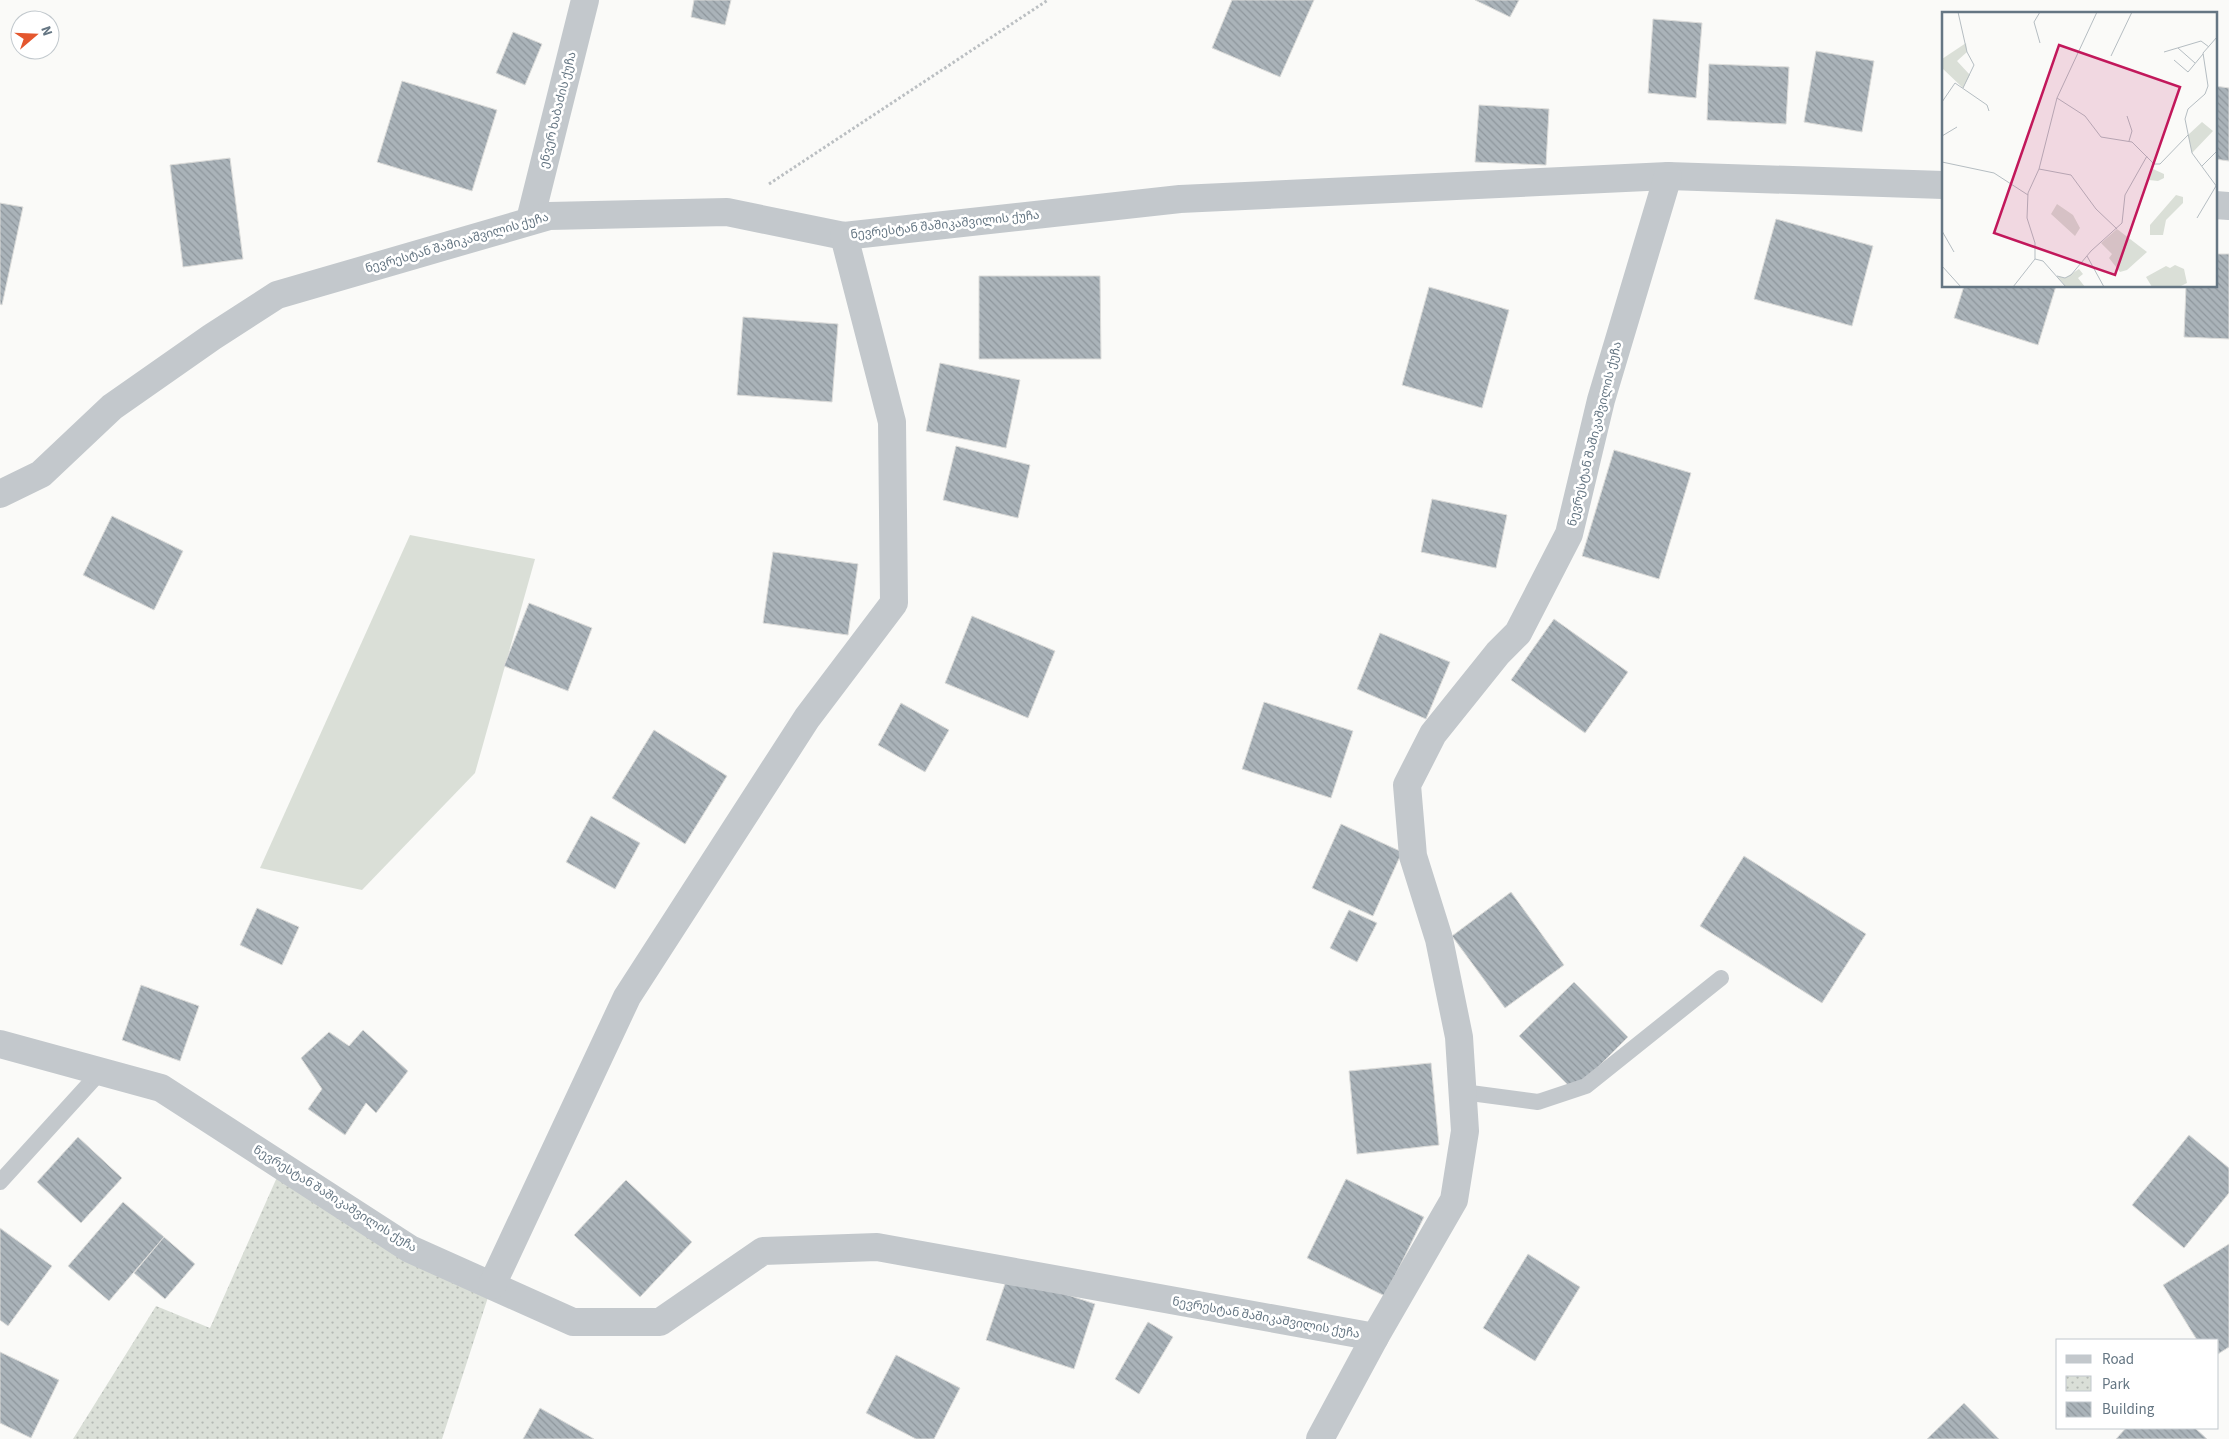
<svg xmlns="http://www.w3.org/2000/svg" width="2229" height="1439" font-family="'Source Sans 3','Noto Sans Georgian',sans-serif">
  <style>
    .grass { fill: #dadfd7 }
    .park { fill: url(#park-dots) }
    .building { fill: url(#building-back-hatch); stroke: #dcdcda }
    .lines { fill: none; stroke-linecap: round; stroke-linejoin: round }
    .path { stroke: #bbbfc2; stroke-width: 3; stroke-dasharray: 2.5 2.5; stroke-linecap: butt }
    .lane { stroke: #c3c8cc; stroke-width: 16 }
    .street { stroke: #c3c8cc; stroke-width: 28 }
    .labels { text-anchor: middle; dominant-baseline: central; stroke-width: 5; stroke-linejoin: round; paint-order: stroke }
    .street-label { font-size: 12px; fill: #657683; stroke: #fff }
    .inset-road { fill: none; stroke: #b5bdc2; stroke-width: 1 }
    .view { fill: #c2185b; fill-opacity: 0.15; stroke: #c2185b; stroke-width: 2.5 }
    .inset-edge { fill: none; stroke: #657683; stroke-width: 2.5 }
  </style>
  <defs>
    <pattern id="park-dots" width="8" height="8" patternUnits="userSpaceOnUse" patternTransform="scale(1.25)"><rect width="8" height="8" fill="#dadfd7"/><path d="M2 2h.1M6 6h.1" fill="none" stroke="#b4b9b4" stroke-width="1.8" stroke-linecap="round"/></pattern>
    <pattern id="building-back-hatch" width="6" height="6" patternUnits="userSpaceOnUse" patternTransform="scale(1.25)"><rect width="6" height="6" fill="#aab3b9"/><path d="M-1 5l2 2M0 0l6 6M5-1l2 2" fill="none" stroke="#8e969c"/></pattern>
  </defs>
  <rect width="100%" height="100%" fill="#fafaf8"/>
  <!-- grass -->
  <path class="grass" d="M410,535L535,559L475,773L362,890L260,868Z"/>
  <!-- park -->
  <path class="park" d="M282,1166L492,1285L442,1439H73L156,1306L210,1328Z"/>
  <!-- building -->
  <g class="building">
    <path d="M694,0H731L725,25L691,17Z"/>
    <path d="M1232,0H1314L1280,77L1212,48Z"/>
    <path d="M1475,0H1519L1510,17Z"/>
    <path d="M1653,19L1702,23L1696,98L1648,93Z"/>
    <path d="M513,32L542,44L525,85L496,73Z"/>
    <path d="M1816,51L1874,61L1862,132L1804,122Z"/>
    <path d="M1709,64L1789,67L1786,124L1707,120Z"/>
    <path d="M402,81L497,110L472,191L377,162Z"/>
    <path d="M2215,86L2229,88V161L2215,159Z"/>
    <path d="M1479,105L1549,109L1546,165L1475,162Z"/>
    <path d="M230,158L243,259L183,267L170,165Z"/>
    <path d="M0,203L23,207L2,305L0,304Z"/>
    <path d="M1776,219L1873,246L1852,326L1754,299Z"/>
    <path d="M2215,254H2229V339L2184,337L2186,286H2215Z"/>
    <path d="M979,276H1100L1101,359H979Z"/>
    <path d="M1964,286H2056L2038,345L1954,318Z"/>
    <path d="M1429,287L1509,310L1482,408L1402,385Z"/>
    <path d="M743,317L838,324L832,402L737,395Z"/>
    <path d="M940,363L1020,380L1006,448L926,431Z"/>
    <path d="M956,446L1030,465L1018,518L943,500Z"/>
    <path d="M1614,450L1691,473L1659,579L1582,556Z"/>
    <path d="M1432,499L1507,515L1496,568L1421,552Z"/>
    <path d="M112,516L183,551L154,610L83,575Z"/>
    <path d="M773,552L858,564L848,635L763,623Z"/>
    <path d="M529,603L592,628L568,691L504,666Z"/>
    <path d="M972,616L1055,651L1028,718L945,683Z"/>
    <path d="M1554,619L1628,672L1585,733L1511,680Z"/>
    <path d="M1380,633L1450,662L1426,719L1357,689Z"/>
    <path d="M1264,702L1353,731L1331,798L1242,769Z"/>
    <path d="M901,703L949,730L925,772L878,745Z"/>
    <path d="M654,730L727,776L685,844L612,798Z"/>
    <path d="M591,816L640,843L615,889L566,862Z"/>
    <path d="M1341,824L1402,852L1373,916L1312,888Z"/>
    <path d="M1744,856L1866,934L1822,1003L1700,926Z"/>
    <path d="M1511,892L1564,965L1505,1008L1452,936Z"/>
    <path d="M257,908L299,927L282,965L240,945Z"/>
    <path d="M1349,910L1377,923L1357,962L1330,948Z"/>
    <path d="M1574,982L1628,1037L1574,1091L1519,1036Z"/>
    <path d="M141,985L199,1006L180,1061L122,1040Z"/>
    <path d="M363,1030L408,1071L376,1113L366,1103L345,1135L308,1109L322,1089L301,1058L329,1032L349,1046Z"/>
    <path d="M1431,1063L1439,1145L1357,1154L1349,1071Z"/>
    <path d="M2189,1135L2229,1168V1193L2184,1248L2132,1205Z"/>
    <path d="M78,1137L122,1178L81,1223L37,1182Z"/>
    <path d="M1346,1179L1424,1217L1385,1296L1307,1258Z"/>
    <path d="M626,1180L692,1242L640,1297L574,1235Z"/>
    <path d="M123,1202L164,1237L109,1301L68,1266Z"/>
    <path d="M0,1228L52,1266L8,1326L0,1320Z"/>
    <path d="M164,1237L195,1264L165,1299L134,1273Z"/>
    <path d="M2229,1244V1347L2218,1354V1340H2197L2163,1285Z"/>
    <path d="M1528,1254L1580,1287L1535,1361L1483,1328Z"/>
    <path d="M1008,1275L1095,1304L1074,1369L986,1340Z"/>
    <path d="M1148,1322L1173,1337L1139,1394L1115,1379Z"/>
    <path d="M0,1352L59,1380L31,1438L0,1423Z"/>
    <path d="M896,1355L960,1388L934,1439H916L866,1413Z"/>
    <path d="M1964,1403L1999,1439H1927Z"/>
    <path d="M540,1408L594,1439H523Z"/>
    <path d="M2126,1428H2195L2207,1439H2116Z"/>
  </g>
  <g class="lines">
    <!-- path -->
    <path class="path" d="M769,184L1048,0"/>
    <!-- lane -->
    <g class="lane">
      <path d="M1463,1092L1538,1102L1586,1086L1721,978"/>
      <path d="M0,1182L101,1071"/>
    </g>
    <!-- street -->
    <g class="street">
      <path d="M2215,205L2229,206"/>
      <path d="M530,220L585,0"/>
      <path d="M0,494L41,474L112,407L212,337L277,295L549,216L727,212L844,236L1180,199L1668,176L1943,185"/>
      <path d="M0,1044L161,1088L410,1249L573,1322H660L763,1251L877,1247L1375,1337"/>
      <path d="M492,1285L627,997L807,718L894,603L892,422L844,236"/>
      <path d="M1320,1439L1375,1337L1454,1200L1465,1131L1459,1037L1439,939L1413,856L1407,785L1433,734L1498,653L1518,633L1569,534L1601,400L1668,176"/>
    </g>
  </g>
  <g class="labels">
    <!-- street labels -->
    <g class="street-label">
      <text transform="translate(558 110) rotate(-76)">ენვერ ხაბაძის ქუჩა</text>
      <text transform="translate(945 225) rotate(-6)">ნევრესტან შაშიკაშვილის ქუჩა</text>
      <text transform="translate(457 243) rotate(-16)">ნევრესტან შაშიკაშვილის ქუჩა</text>
      <text transform="translate(1595 434) rotate(-76)">ნევრესტან შაშიკაშვილის ქუჩა</text>
      <text transform="translate(335 1199) rotate(32)">ნევრესტან შაშიკაშვილის ქუჩა</text>
      <text transform="translate(1266 1318) rotate(10)">ნევრესტან შაშიკაშვილის ქუჩა</text>
    </g>
  </g>
  <!-- overview -->
  <g transform="translate(1942 12)">
    <rect width="275" height="275" fill="#fafaf8"/>
    <path d="M24,31L25,40L15,49L28,63L21,76L0,56V47ZM260,110L271,119L250,141L246,123ZM211,157L222,162V166L216,169L207,168ZM234,183L241,185V191L224,208L221,223H208V213ZM115,192L131,203L138,216L133,224L109,202ZM233,253L242,257L245,271L237,275H210L204,265L224,254L228,256ZM137,257L141,262L136,266L143,275H124L115,264L123,266Z" fill="#dadfd7"/>
    <path d="M175,217L205,240L185,258L178,260L167,246L170,242L159,231Z" fill="#dadfd7"/>
    <path class="inset-road" d="M16,0L25,40L32,53L21,76M275,25L261,41L266,74L263,82L246,97L243,107L250,141L275,175M98,31L92,10L98,0M236,36L253,51M222,40L259,29L267,35M169,44L190,0M232,48L246,60L261,42M115,86L143,104L159,125L190,130L212,152H218L246,123M0,90L13,71L45,93L47,99M185,104L190,119L187,129M0,124L15,115M0,150L52,161L86,183M260,154L275,139M97,157L129,163L154,197L175,217M255,206L274,174M0,219L12,240M145,244L162,275M93,247V231L85,206L86,181L97,157L115,86L155,0M93,247L101,249L124,275M0,254L19,275M115,264L123,266L129,263L149,239L180,211L183,183L205,144M71,275L93,247"/>
    <path class="view" d="M117,33L238,75L173,263L52,221Z"/>
    <rect width="275" height="275" class="inset-edge"/>
  </g>
  <!-- legend -->
  <rect x="2056" y="1339" width="162" height="90" fill="#ffffff" stroke="#c1c8cd"/>
  <rect x="2066" y="1355" width="25" height="8" fill="#c3c8cc" stroke="#c1c8cd"/>
  <text x="2102" y="1364" font-size="15" fill="#657683">Road</text>
  <rect x="2066" y="1376" width="25" height="15" fill="url(#park-dots)" stroke="#c1c8cd"/>
  <text x="2102" y="1389" font-size="15" fill="#657683">Park</text>
  <rect x="2066" y="1402" width="25" height="15" fill="url(#building-back-hatch)" stroke="#c1c8cd"/>
  <text x="2102" y="1414" font-size="15" fill="#657683">Building</text>
  <!-- north arrow -->
  <g transform="translate(35 35) rotate(71)"><circle r="24" fill="#ffffff" stroke="#c1c8cd"/>
  <path d="M0-4L9 19L0 12L-9 19Z" fill="#e4572e"/>
  <text y="-8" font-size="14" font-weight="bold" text-anchor="middle" fill="#657683">N</text>
  </g>
</svg>
